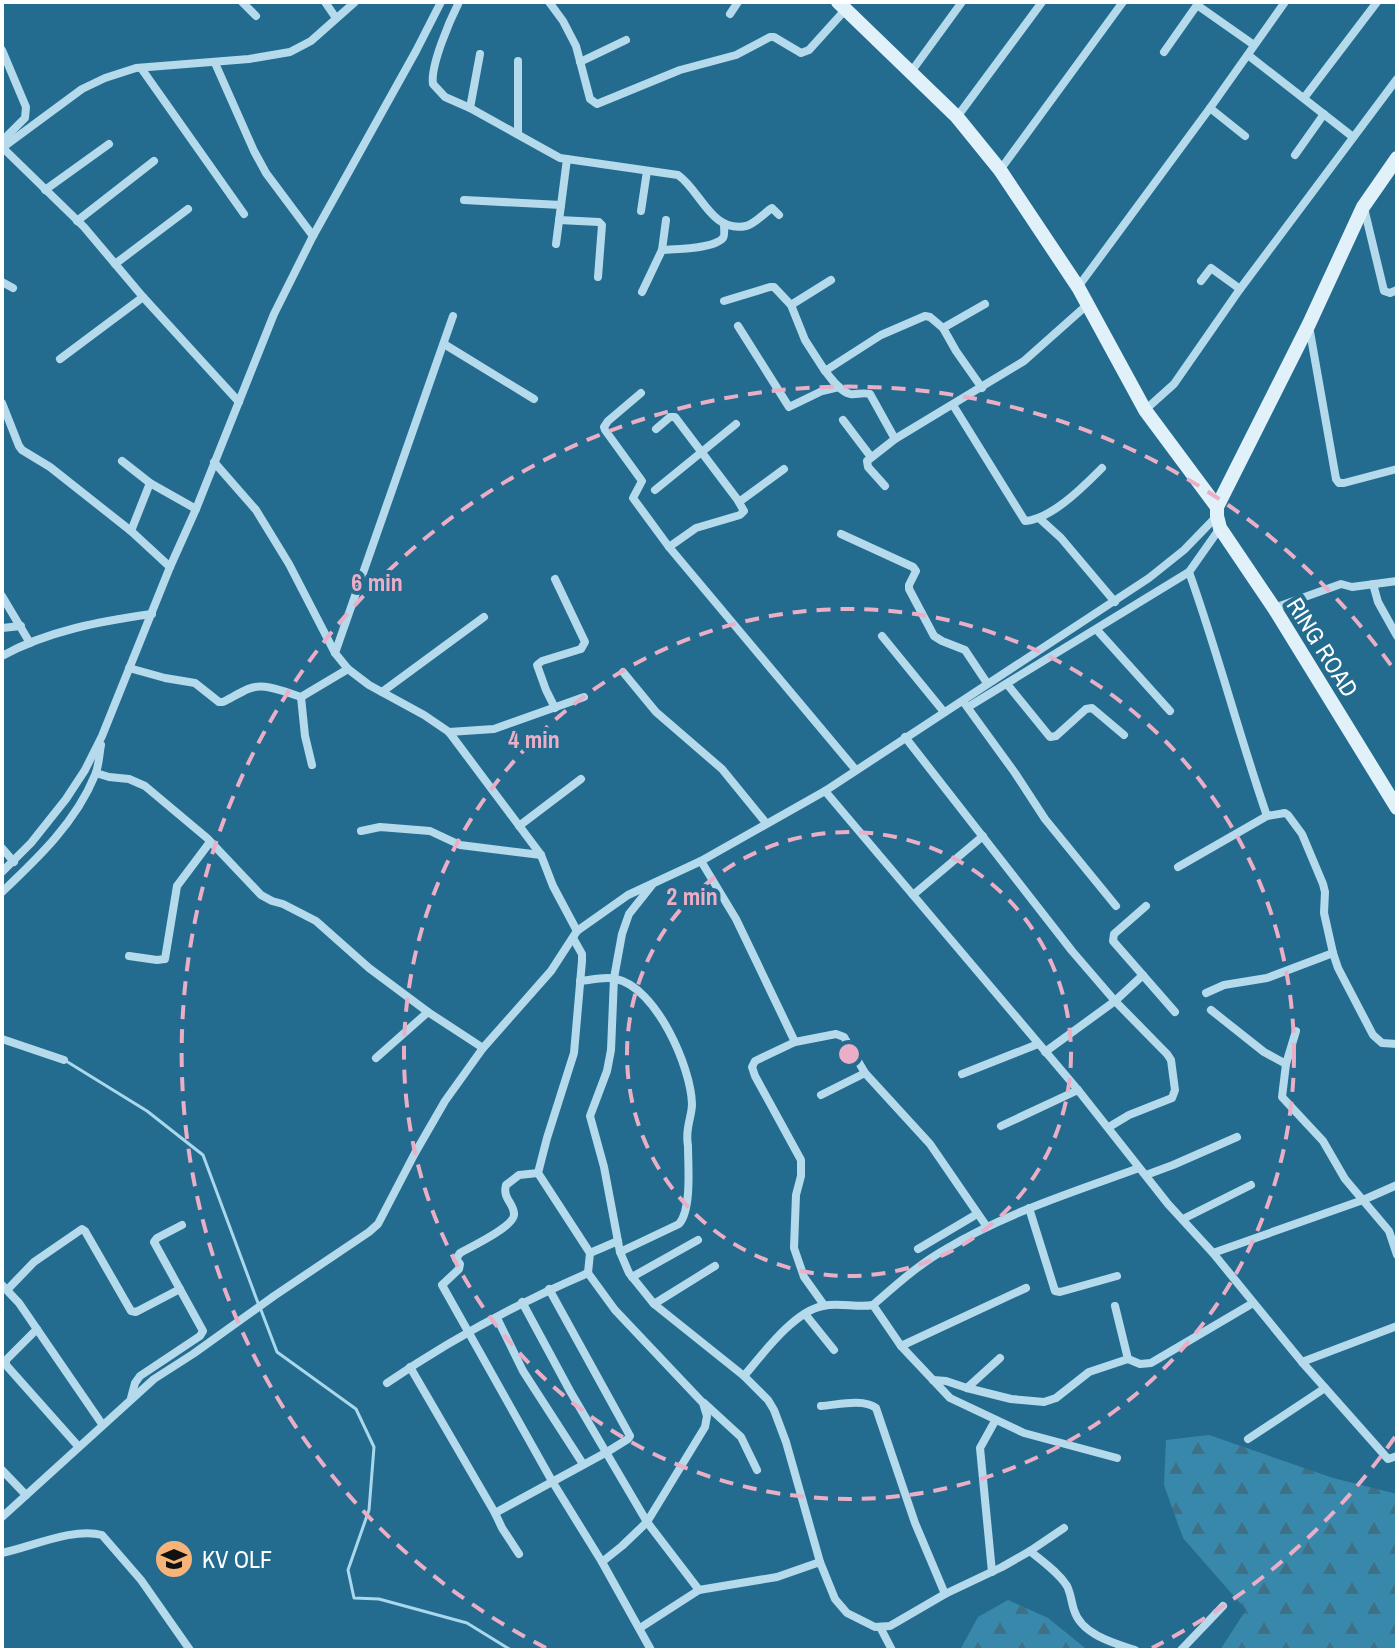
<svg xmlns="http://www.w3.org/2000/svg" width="1399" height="1652" font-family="'Archivo Narrow',sans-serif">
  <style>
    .forest { fill: url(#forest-firs) }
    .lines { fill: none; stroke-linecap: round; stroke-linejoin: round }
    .stream { stroke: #a9d8ec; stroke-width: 3 }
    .street { stroke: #b5daec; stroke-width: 8 }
    .secondary { stroke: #e0f1f9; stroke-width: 14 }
    .ring { fill: none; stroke: #eaaec6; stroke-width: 4; stroke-dasharray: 14 10 }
    .labels { text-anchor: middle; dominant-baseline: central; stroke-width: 8; stroke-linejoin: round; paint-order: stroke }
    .street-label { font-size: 24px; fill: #fff; stroke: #246c8f }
    .poi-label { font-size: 24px; fill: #fff; stroke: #246c8f; text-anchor: start }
    .centre { fill: #eaaec6; stroke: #246c8f; stroke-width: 4 }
    .ring-label { font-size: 24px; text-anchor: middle; font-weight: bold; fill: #eaaec6; stroke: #246c8f; stroke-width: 8; stroke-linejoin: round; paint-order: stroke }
  </style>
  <defs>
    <pattern id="forest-firs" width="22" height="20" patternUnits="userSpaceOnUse" patternTransform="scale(2)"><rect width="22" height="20" fill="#3888ac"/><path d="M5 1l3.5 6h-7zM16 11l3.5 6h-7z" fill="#407086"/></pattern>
  </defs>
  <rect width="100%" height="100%" fill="#246c8f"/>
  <!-- forest -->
  <g class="forest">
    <path d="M1209,1435L1333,1478L1397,1494V1650H1220L1246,1610L1183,1538L1164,1485L1166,1440Z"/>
    <path d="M1008,1600L1048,1618L1085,1648L1096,1650H960L978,1617Z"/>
  </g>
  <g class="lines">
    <!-- stream -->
    <g class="stream">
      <path d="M66,1061L147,1111L203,1155L258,1303"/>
      <path d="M261,1310L277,1352L356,1409L374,1447L369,1510L348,1570L354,1598L379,1599L467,1623L511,1650"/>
    </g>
    <!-- street -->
    <g class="street">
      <path d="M242,2L256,16"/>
      <path d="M325,2L336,18"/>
      <path d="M459,2C450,20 430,66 433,84L445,97L470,108L560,158L678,175C701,191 711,233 746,226C755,224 764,213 772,208L779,215"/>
      <path d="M549,2L563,21L576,46L590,99L597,104L680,70L736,55L770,37H774L801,53L809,50L846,9"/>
      <path d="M730,14L738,2"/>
      <path d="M2,50L26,107L25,118L7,136L3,142V148L84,227L143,297L239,402"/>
      <path d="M1164,52L1197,5L1254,45"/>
      <path d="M1248,55L1353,137"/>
      <path d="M518,61V134"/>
      <path d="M580,62L626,40"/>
      <path d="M215,63L254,151L266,173L313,236"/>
      <path d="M141,68L244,214"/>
      <path d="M911,72L962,2"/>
      <path d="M1304,98L1377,2"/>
      <path d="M470,108L480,54"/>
      <path d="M1210,108L1245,136"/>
      <path d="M957,117L1042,2"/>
      <path d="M2,148L82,89L105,78L136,68L249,59L290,52L311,41L355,2"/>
      <path d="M1295,155L1324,114"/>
      <path d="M1000,170L1123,2"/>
      <path d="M45,190L109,144"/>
      <path d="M464,200L561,205"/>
      <path d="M1364,208L1384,291L1390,293L1397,290"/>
      <path d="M641,211L647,171"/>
      <path d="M559,220L599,222L602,225L598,277"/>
      <path d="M77,221L154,161"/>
      <path d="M556,244L567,159"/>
      <path d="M662,250L666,220"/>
      <path d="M115,264L188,209"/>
      <path d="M1201,281L1211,268L1240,289"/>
      <path d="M2,282L13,288"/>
      <path d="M1078,287L1210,108L1285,2"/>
      <path d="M642,292L662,250C675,249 714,249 723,238C725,236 724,227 724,224"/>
      <path d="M724,301L770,287H774L791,305L805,340L825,371L881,335L925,316L930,317L943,328"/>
      <path d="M791,305L831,280"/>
      <path d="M738,326L789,407L822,391L839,387"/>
      <path d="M1309,326L1336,479L1339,483H1344L1397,469"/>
      <path d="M444,344L534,399"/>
      <path d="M60,359L143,297"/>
      <path d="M825,371C831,378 839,391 850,394C857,395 862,392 870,394L895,439"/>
      <path d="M982,388L956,351L943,328L985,304"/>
      <path d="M641,393L608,421L604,427L605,430L642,481L633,498L669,547"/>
      <path d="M2,403L19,446L22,450L50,467L131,531L170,567"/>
      <path d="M953,405L1025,521C1052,519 1084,486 1102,468"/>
      <path d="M1145,410L1174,384L1240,289L1397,79"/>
      <path d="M843,420L871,457"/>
      <path d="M656,429L670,417H675L737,499L744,511L740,515L696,528L669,547L855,769"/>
      <path d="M122,461L150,483L196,509"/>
      <path d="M214,462L256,510L289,564L335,653L348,669L369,685L424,715L449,732L541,855L553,886L577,931"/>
      <path d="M885,486L868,467L867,461L895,439L1024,361L1087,305"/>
      <path d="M655,490L736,424"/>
      <path d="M739,502L784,469"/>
      <path d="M1039,518L1061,538L1115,602"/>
      <path d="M1220,528L1189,572C1218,653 1239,735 1267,816L1285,813L1288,815L1302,834L1323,884L1325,892L1324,913L1333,953L1338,968L1373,1035L1382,1043L1397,1044"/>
      <path d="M131,531L150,483"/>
      <path d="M841,534L913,567L916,571L909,585V589L934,636L942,641L965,650L987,683"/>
      <path d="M555,579L585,642L581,649L542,661L537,665L546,690L555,708"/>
      <path d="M1373,584L1378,602L1397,636"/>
      <path d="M2,596L30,643"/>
      <path d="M1274,608L1341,584L1352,587L1397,581"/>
      <path d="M2,628L21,626"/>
      <path d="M1097,630L1170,711"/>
      <path d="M882,636L944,712"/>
      <path d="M335,653L453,316"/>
      <path d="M2,656C47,631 101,621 152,614"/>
      <path d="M129,668L165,678L195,683L219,702H223C231,698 239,693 248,689C264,682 285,692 301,697"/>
      <path d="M623,672L656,712L722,769L766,823"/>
      <path d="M1007,684L1050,737L1056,736L1086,709L1092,708L1124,735"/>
      <path d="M382,692L484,617"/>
      <path d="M965,704L1015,773L1045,819L1116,906"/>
      <path d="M968,707L1189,572"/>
      <path d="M449,732L494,729L584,697"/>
      <path d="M905,737L1072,951L1115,1001L1167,1054L1171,1060L1175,1090L1172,1098L1129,1115L1109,1127"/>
      <path d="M312,765L305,736L301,697L348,669"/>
      <path d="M96,773L109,777L129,779L145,786L207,838L261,895L272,901L283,904L316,921L369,968L428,1012L483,1048"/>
      <path d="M825,791L1078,1090L1168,1204L1213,1253L1363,1200L1397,1185"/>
      <path d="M519,826L581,779"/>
      <path d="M361,831L380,827L430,831L460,845L541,855"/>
      <path d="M2,848L14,862"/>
      <path d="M701,861L736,919L795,1042"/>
      <path d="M1178,867L1267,816"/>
      <path d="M2,872L31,843L66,799L85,770L102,736L170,567L196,509L274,314L313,236L416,51L441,2"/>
      <path d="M652,885L629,914L622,934L614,978L611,1050L607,1071L590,1116L604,1167L620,1252L629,1273L654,1304L744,1376L768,1400L774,1410L786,1442L820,1562"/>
      <path d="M2,892C38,858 76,822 95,775C99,766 99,755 101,745"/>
      <path d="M913,895L983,836"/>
      <path d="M1146,906L1114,934L1113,941L1175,1012"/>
      <path d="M573,938L582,954V961L574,1053L547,1138L538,1173L590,1253L588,1273L615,1310L703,1403L707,1416L705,1427L647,1522L622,1546L602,1562L651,1650"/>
      <path d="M129,956L157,960L165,959L177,886L210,842"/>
      <path d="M580,981C591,980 605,976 616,979C656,987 691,1067 692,1104C692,1112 689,1120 688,1128C687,1134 687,1140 688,1146C688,1166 692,1209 679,1224L620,1252"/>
      <path d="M1206,993L1224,985L1267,978L1333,953"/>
      <path d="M1211,1010L1264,1052L1286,1064L1282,1097L1323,1141L1345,1179L1389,1231L1397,1255"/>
      <path d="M2,1039L64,1060"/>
      <path d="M1045,1052L1115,1001L1143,975"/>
      <path d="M376,1058L428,1012"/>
      <path d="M1286,1064L1296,1031"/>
      <path d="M962,1074L1038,1044"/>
      <path d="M821,1095L865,1073"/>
      <path d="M1001,1126L1078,1090"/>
      <path d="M538,1173L519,1175L506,1185C502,1199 515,1204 514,1215C513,1227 471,1247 460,1253L456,1259L460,1264L459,1269L442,1285L552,1481L602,1562"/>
      <path d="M1146,1175L1173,1165L1237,1137"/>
      <path d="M1029,1208L1055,1291L1060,1292L1117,1276"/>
      <path d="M1183,1219L1251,1185"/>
      <path d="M918,1249L977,1214"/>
      <path d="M590,1253L618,1241"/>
      <path d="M1213,1253L1302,1362L1388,1459L1397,1456"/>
      <path d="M632,1277L698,1240"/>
      <path d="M2,1285L19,1303L102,1424"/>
      <path d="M7,1290L34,1262L82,1229L85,1231L131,1311L136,1312L180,1289"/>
      <path d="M522,1302L570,1391L647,1522L699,1590"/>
      <path d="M654,1304L715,1266"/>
      <path d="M824,1305L804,1277L794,1248L796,1195L801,1176V1160L755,1076L752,1067L755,1061L795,1042L836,1034L844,1037L865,1073L930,1144L987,1227"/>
      <path d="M805,1314L834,1350"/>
      <path d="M497,1318L523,1371L583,1464"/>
      <path d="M37,1329L6,1360V1365L78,1446"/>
      <path d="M901,1346L1026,1288"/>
      <path d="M1128,1359L1140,1364L1151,1363L1253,1303"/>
      <path d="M1302,1362L1397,1326"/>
      <path d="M410,1367L495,1513L502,1528L519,1554"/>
      <path d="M744,1376C762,1355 794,1311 823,1306C839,1302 857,1308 873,1305"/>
      <path d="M933,1380L946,1381L967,1388L1011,1399L1044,1402L1056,1398L1089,1372L1128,1359L1115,1306"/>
      <path d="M387,1383C450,1340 518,1303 588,1273"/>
      <path d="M967,1388L1000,1358"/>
      <path d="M131,1398L135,1383L140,1376L200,1336L203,1331L154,1242L157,1238L182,1225"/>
      <path d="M704,1403L741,1437L757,1470"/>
      <path d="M821,1406C837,1405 863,1398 876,1408L915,1523L945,1594"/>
      <path d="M1248,1439L1325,1388"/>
      <path d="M1117,1458L1024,1433L950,1398L901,1346L873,1305C896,1285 919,1264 946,1249C1006,1213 1073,1192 1139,1168"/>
      <path d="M2,1470L26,1495"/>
      <path d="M495,1513L607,1452L628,1439L630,1436L549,1289"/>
      <path d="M2,1517L154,1379L193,1354L274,1296L369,1232L378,1224L415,1153L445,1101L483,1048L551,971L577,931L628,895L701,861L825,791L1149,578L1184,550L1217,516"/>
      <path d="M1030,1551C1043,1562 1058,1572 1067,1586C1071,1594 1071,1601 1074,1610C1081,1634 1113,1643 1135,1650"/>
      <path d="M2,1553C31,1547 74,1527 102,1535L141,1580L190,1650"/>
      <path d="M992,1572L980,1448L995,1421"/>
      <path d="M880,1627L892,1650"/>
      <path d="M640,1628L699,1590L777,1577L820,1562L835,1599L847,1613L875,1627L890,1626L945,1594L1002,1567L1030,1551L1064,1528"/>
      <path d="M1181,1650L1223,1606"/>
    </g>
    <!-- secondary -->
    <g class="secondary">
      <path d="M838,2L957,117L1000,170L1078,287L1145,410L1217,507"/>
      <path d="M1397,158L1363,207L1309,324L1217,507V516L1220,528L1274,608L1397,808"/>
    </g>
  </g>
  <!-- distance rings -->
  <g class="ring">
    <circle cx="849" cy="1054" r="222"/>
    <circle cx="849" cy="1054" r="445"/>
    <path d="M1395 1437A667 667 0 0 1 1152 1648M546 1648A667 667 0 1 1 1395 671"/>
  </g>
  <!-- icons -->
  <defs>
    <symbol id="school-disc" viewBox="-11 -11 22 22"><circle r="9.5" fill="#f6b478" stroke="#246c8f"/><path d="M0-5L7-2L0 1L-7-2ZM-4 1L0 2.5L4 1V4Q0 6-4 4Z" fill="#111"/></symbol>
  </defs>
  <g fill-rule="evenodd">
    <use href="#school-disc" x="152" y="1537" width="44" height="44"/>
  </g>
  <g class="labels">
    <!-- street labels -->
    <g class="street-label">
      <text transform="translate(1323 647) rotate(58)">RING ROAD</text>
    </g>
    <!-- poi labels -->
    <g class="poi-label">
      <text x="202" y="1559">KV OLF</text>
    </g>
  </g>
  <circle cx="849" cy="1054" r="12" class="centre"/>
  <g class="ring-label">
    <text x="377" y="591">6 min</text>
    <text x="534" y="748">4 min</text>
    <text x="692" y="905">2 min</text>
  </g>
  <!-- border -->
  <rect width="1399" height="1652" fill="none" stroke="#ffffff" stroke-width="8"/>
</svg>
